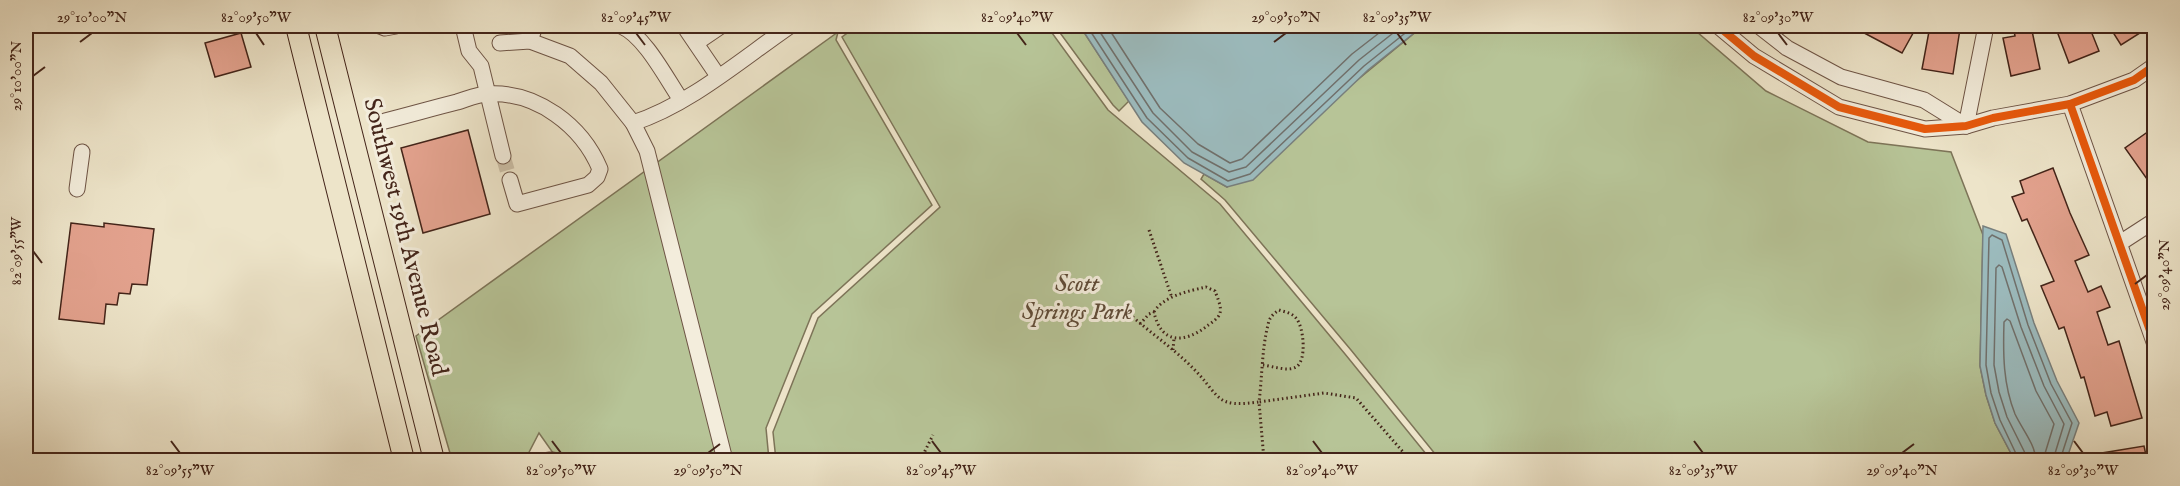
<svg xmlns="http://www.w3.org/2000/svg" width="2180" height="486" font-family="'IM FELL English',serif">
  <style>
    .green { fill: #b7c497; stroke: #7d7458; stroke-width: 1.5 }
    .water { fill: #9cbcbf; stroke: #787f7d; stroke-width: 1.5 }
    .lines { fill: none; stroke-linecap: round; stroke-linejoin: round }
    .shore { stroke: #70706c; stroke-width: 1.5 }
    .building { fill: #e3a28e; stroke: #432419; stroke-width: 1.5 }
    .minor-tunnel { stroke: #cbbea6; stroke-width: 15; stroke-dasharray: 15 8; stroke-linecap: butt }
    .minor-casing { stroke: #6e5445; stroke-width: 17 }
    .major-casing { stroke: #432419; stroke-width: 22 }
    .path { stroke: #432419; stroke-width: 3; stroke-dasharray: 1.5 3; stroke-linecap: butt }
    .minor { stroke: #f3eddc; stroke-width: 15 }
    .major { stroke: #ede4c9; stroke-width: 20 }
    .cycleway-casing { stroke: #f3eddc; stroke-width: 11 }
    .cycleway { stroke: #e8590c; stroke-width: 8 }
    .ticks { fill: none; stroke: #432419; stroke-width: 2 }
    .labels { text-anchor: middle; dominant-baseline: central; stroke-width: 6; stroke-linejoin: round; paint-order: stroke }
    .street-label { font-size: 24px; fill: #432419; stroke: #f3eddc }
    .park-label { font-size: 24px; font-style: italic; fill: #604c38; stroke: #f3eddc }
    .neatline { fill: none; stroke: #432419; stroke-width: 2 }
    .ticks-label { font-size: 15px; text-anchor: middle; fill: #432419 }
  </style>
  <rect width="100%" height="100%" fill="#ede4c9"/>
  <filter id="stains"><feTurbulence type="fractalNoise" baseFrequency=".00333" numOctaves="4"/><feColorMatrix values="0 0 0 0 .2 0 0 0 0 .09 0 0 0 0 .02 0 0 0 .5 -.17"/></filter>
  <radialGradient id="worn" r=".72"><stop offset=".6" stop-color="#630" stop-opacity="0"/><stop offset="1" stop-color="#630" stop-opacity=".3"/></radialGradient>
  <!-- green -->
  <g class="green">
    <path d="M857,26H1047L1108,110L1220,204L1345,354L1431,460H776L773,432L818,318L940,207L842,37Z"/>
    <path d="M1055,26H1080L1129,101L1119,111L1113,105Z"/>
    <path d="M1423,26H1690L1766,91L1868,142L1951,152L1983,235L1980,366L1986,395L1995,423L2014,459L2016,460H1440L1351,350L1225,200L1201,179L1204,174L1227,187Z"/>
    <path d="M838,32L836,40L932,205L812,314L766,428L769,460H558L539,433L525,460H452L416,336Z"/>
  </g>
  <!-- water -->
  <g class="water">
    <path d="M1080,26H1423L1368,70L1253,180L1227,187L1184,163L1142,122Z"/>
    <path d="M1983,226L2006,234L2034,323L2057,381L2079,423L2067,458L2062,460L2014,459L1995,423L1986,395L1980,366Z"/>
  </g>
  <g class="lines">
    <!-- shore -->
    <g class="shore">
      <path d="M1087,26L1147,118L1188,158L1228,181L1250,174L1364,66L1414,26"/>
      <path d="M1096,26L1153,113L1192,152L1229,172L1246,167L1359,60L1402,26"/>
      <path d="M1107,26L1160,108L1198,144L1230,163L1242,159L1352,54L1388,26"/>
      <path d="M2019,460L2000,420L1991,393L1986,365L1989,238L1992,235L2002,240L2028,325L2051,384L2072,423L2060,460"/>
      <path d="M2027,460L2025,453L2007,417L1999,392L1994,365L1996,268L1999,265L2002,267L2021,327L2044,386L2064,424L2053,460"/>
      <path d="M2036,460C2035,444 2022,429 2015,414C2003,384 2003,354 2004,322L2007,319L2010,321L2036,391L2054,424L2043,460"/>
    </g>
  </g>
  <!-- building -->
  <g class="building">
    <path d="M1851,26H1917L1902,53Z"/>
    <path d="M1930,26L1960,29L1953,74L1922,69Z"/>
    <path d="M2013,26H2031L2040,69L2011,76L2003,38L2015,36Z"/>
    <path d="M2055,26H2089L2099,51L2069,63Z"/>
    <path d="M2109,26H2151L2121,45Z"/>
    <path d="M241,33L251,67L215,77L205,43Z"/>
    <path d="M468,130L490,214L423,233L401,148Z"/>
    <path d="M2149,131L2154,139V189L2125,148Z"/>
    <path d="M2053,168L2070,213L2089,255L2075,261L2088,292L2101,286L2110,307L2097,312L2108,345L2119,341L2142,418L2111,426L2107,412L2095,416L2084,377L2081,378L2064,327L2059,329L2041,286L2054,281L2027,219L2022,221L2012,197L2024,193L2020,181Z"/>
    <path d="M71,223L104,227V223L154,229L147,285L132,284L130,294L119,293L117,305L106,304L104,324L59,319Z"/>
    <path d="M2144,446L2147,460H2096V454Z"/>
  </g>
  <g class="lines">
    <!-- minor-tunnel -->
    <path class="minor-tunnel" d="M503,156L510,180"/>
    <defs>
      <g id="minor">
        <path d="M380,26L385,28L396,26"/>
        <path d="M463,26L469,51L481,66L503,156"/>
        <path d="M621,26C645,36 666,78 681,100"/>
        <path d="M684,26L718,76"/>
        <path d="M1718,26L1754,56L1839,107L1925,129L1966,126L1993,118L2070,104L2134,80L2154,66"/>
        <path d="M1759,26L1787,48L1841,77L1924,100L1966,126"/>
        <path d="M530,41L535,26"/>
        <path d="M500,43L530,41L570,56L601,83L633,123C689,105 742,59 790,26"/>
        <path d="M696,43L721,26"/>
        <path d="M2070,104L2154,342"/>
        <path d="M385,121C409,115 433,108 457,102C467,99 478,94 488,94C537,91 582,126 600,169L597,177L588,185L517,204L510,180"/>
        <path d="M633,123L647,151L725,460"/>
        <path d="M1966,126L1986,26"/>
        <path d="M77,189L82,152"/>
        <path d="M2120,243L2154,221"/>
        <path d="M549,460H553"/>
      </g>
      <g id="major">
        <path d="M296,26L404,460"/>
        <path d="M325,26L434,460"/>
      </g>
    </defs>
    <!-- minor casing -->
    <use href="#minor" class="minor-casing"/>
    <!-- major casing -->
    <use href="#major" class="major-casing"/>
    <!-- path -->
    <g class="path">
      <path d="M1149,230L1172,298"/>
      <path d="M1126,311C1151,334 1181,353 1203,379C1210,387 1217,399 1227,402C1236,405 1250,403 1259,402L1264,460"/>
      <path d="M1140,324L1149,314L1154,312C1161,345 1185,343 1207,326C1211,323 1219,318 1220,313C1222,307 1217,297 1215,291L1206,287C1189,291 1163,296 1154,312"/>
      <path d="M1173,350L1174,338"/>
      <path d="M1263,365C1272,366 1288,372 1296,367C1307,361 1304,327 1296,318C1292,313 1285,312 1279,310C1273,314 1269,318 1268,325C1262,347 1262,379 1259,402L1324,393L1356,398L1410,460"/>
      <path d="M922,460L925,451L933,435"/>
    </g>
    <!-- minor -->
    <use href="#minor" class="minor"/>
    <!-- major -->
    <use href="#major" class="major"/>
    <defs>
      <g id="cycleway">
        <path d="M1718,26L1754,56L1839,107L1925,129L1966,126L1993,118L2070,104L2134,80L2154,66"/>
        <path d="M2070,104L2154,342"/>
      </g>
    </defs>
    <!-- cycleway casing -->
    <use href="#cycleway" class="cycleway-casing"/>
    <!-- cycleway -->
    <use href="#cycleway" class="cycleway"/>
  </g>
  <!-- ticks -->
  <path class="ticks" d="M256,33L264,45M636,33L645,45M1017,33L1026,45M1397,33L1406,45M1778,33L1787,45M80,42L92,33M1274,42L1286,33M33,76L45,67M33,251L42,263M2135,284L2147,275M171,441L180,453M552,441L561,453M932,441L941,453M1313,441L1322,453M1694,441L1703,453M2074,441L2083,453M708,453L720,444M1902,453L1914,444"/>
  <g class="labels">
    <!-- street labels -->
    <g class="street-label">
      <text transform="translate(405 237) rotate(76)">Southwest 19th Avenue Road</text>
    </g>
    <!-- park labels -->
    <g class="park-label">
      <text x="1077" y="284">Scott<tspan x="1077" dy="28">Springs Park</tspan></text>
    </g>
  </g>
  <!-- margin -->
  <rect width="2180" height="486" fill="none" stroke="#ede4c9" stroke-width="66"/>
  <rect x="33" y="33" width="2114" height="420" class="neatline"/>
  <g class="ticks-label">
    <text x="92" y="22">29°10'00"N</text>
    <text x="256" y="22">82°09'50"W</text>
    <text x="636" y="22">82°09'45"W</text>
    <text x="1017" y="22">82°09'40"W</text>
    <text x="1286" y="22">29°09'50"N</text>
    <text x="1397" y="22">82°09'35"W</text>
    <text x="1778" y="22">82°09'30"W</text>
    <text transform="translate(16 76) rotate(-90)" y="5">29°10'00"N</text>
    <text transform="translate(16 251) rotate(-90)" y="5">82°09'55"W</text>
    <text transform="translate(2164 275) rotate(-90)" y="5">29°09'40"N</text>
    <text x="180" y="475">82°09'55"W</text>
    <text x="561" y="475">82°09'50"W</text>
    <text x="708" y="475">29°09'50"N</text>
    <text x="941" y="475">82°09'45"W</text>
    <text x="1322" y="475">82°09'40"W</text>
    <text x="1703" y="475">82°09'35"W</text>
    <text x="1902" y="475">29°09'40"N</text>
    <text x="2083" y="475">82°09'30"W</text>
  </g>
  <rect width="100%" height="100%" filter="url(#stains)"/>
  <rect width="100%" height="100%" fill="url(#worn)"/>
</svg>
